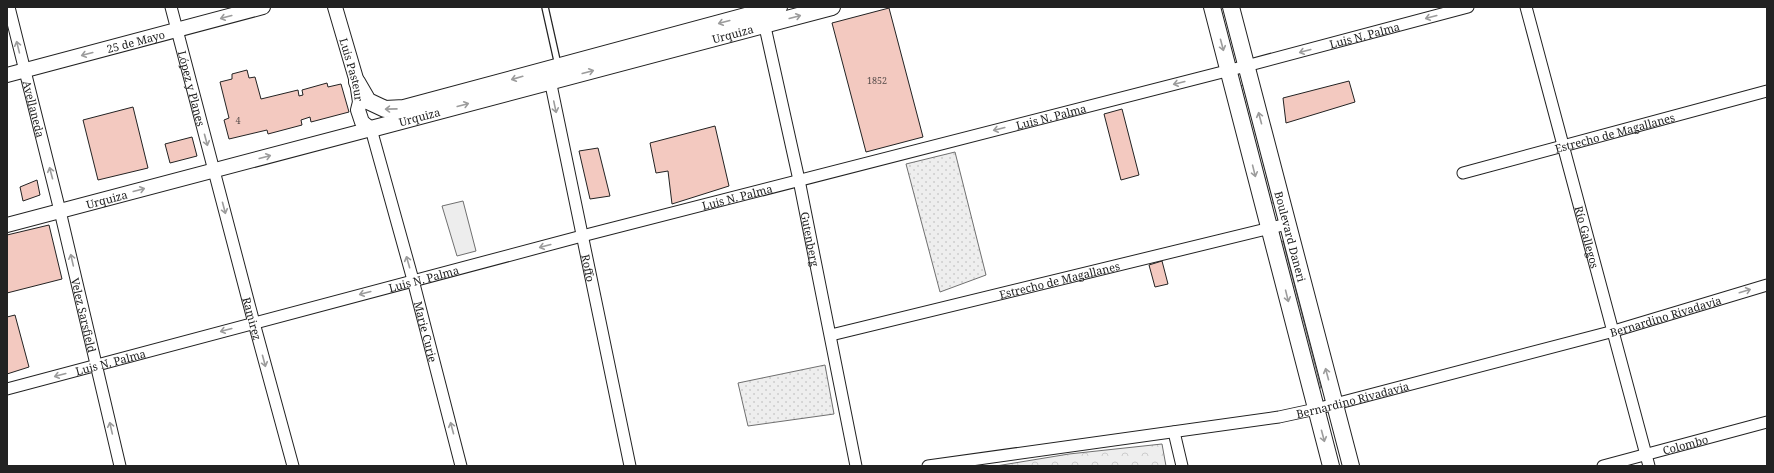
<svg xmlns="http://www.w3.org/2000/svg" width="1774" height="473" font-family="'Noto Serif',serif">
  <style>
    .grass { fill: url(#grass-dots); stroke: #6f6f6f }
    .forest { fill: url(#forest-crowns); stroke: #6f6f6f }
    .parking { fill: #ededed; stroke: #6f6f6f }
    .building { fill: #f3c9c0; stroke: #222 }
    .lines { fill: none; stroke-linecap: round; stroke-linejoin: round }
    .service-casing { stroke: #222; stroke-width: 8 }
    .minor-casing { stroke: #222; stroke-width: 13 }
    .tertiary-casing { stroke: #222; stroke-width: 16 }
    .secondary-casing { stroke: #222; stroke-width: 18 }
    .service { stroke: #fff; stroke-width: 5.5 }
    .minor { stroke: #fff; stroke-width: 11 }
    .tertiary { stroke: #fff; stroke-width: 14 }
    .secondary { stroke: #fff; stroke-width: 16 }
    .oneway { stroke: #9c9c9c }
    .labels { text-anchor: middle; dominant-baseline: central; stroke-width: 3; stroke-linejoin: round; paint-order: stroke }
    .number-label { font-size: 9px; fill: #564c4a }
    .street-label { font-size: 11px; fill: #222; stroke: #fff }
  </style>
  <defs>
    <pattern id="grass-dots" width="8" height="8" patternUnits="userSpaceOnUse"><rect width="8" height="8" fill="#eee"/><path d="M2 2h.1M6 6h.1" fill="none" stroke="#ccc" stroke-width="1.8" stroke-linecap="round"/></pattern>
    <pattern id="forest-crowns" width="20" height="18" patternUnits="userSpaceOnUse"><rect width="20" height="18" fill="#eee"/><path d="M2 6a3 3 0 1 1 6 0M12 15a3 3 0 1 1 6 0" fill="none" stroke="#ccc"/></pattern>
  </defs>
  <rect width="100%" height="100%" fill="#fff"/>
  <!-- grass -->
  <g class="grass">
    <path d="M1243,85L1274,203H1271L1240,86Z"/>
    <path d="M955,152L986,275L940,292L906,164Z"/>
    <path d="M1283,241L1321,388H1318L1280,242Z"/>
    <path d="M825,365L834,414L748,426L738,383Z"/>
  </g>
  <!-- forest -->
  <path class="forest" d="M1162,444L1166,466H996L1069,454Z"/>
  <!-- parking -->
  <path class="parking" d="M463,201L476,251L457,256L442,206Z"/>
  <!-- building -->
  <g class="building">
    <path d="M889,8L923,137L866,152L832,23Z"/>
    <path d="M247,70L249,78L255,77L261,99L298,90L299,96L303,95L302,90L327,83L328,87L341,84L349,112L311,122L310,117L301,120L302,125L268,134L267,130L229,139L224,120L229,118L220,82L232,79V74Z"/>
    <path d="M1349,81L1355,102L1286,123L1283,98Z"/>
    <path d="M133,107L148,168L98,180L83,120Z"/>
    <path d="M1122,109L1139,175L1121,180L1104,114Z"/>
    <path d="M715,126L729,186L672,204L668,171L656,173L650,143Z"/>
    <path d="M192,137L197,156L170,163L165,144Z"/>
    <path d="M598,148L610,196L590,199L579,151Z"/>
    <path d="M37,180L40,195L23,201L20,187Z"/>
    <path d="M49,225L62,279L7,293V235Z"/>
    <path d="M1162,261L1168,284L1155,287L1149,265Z"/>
    <path d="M15,315L29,367L7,374V317Z"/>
  </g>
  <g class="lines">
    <defs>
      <path id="service" d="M545,7L558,65"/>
      <g id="minor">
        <path id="s1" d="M9,7L60,211L120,466"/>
        <path id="s2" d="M171,7L254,323L293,466"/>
        <path id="s3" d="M1526,7L1649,466"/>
        <path id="s4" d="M763,18L799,180L856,466"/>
        <path id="s5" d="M549,75L630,466"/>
        <path id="s6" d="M371,129L413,280L461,466"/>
        <path id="s7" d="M1463,173L1767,91"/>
        <path id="s8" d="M831,335L1287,224"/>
        <path id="s9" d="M7,389L582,236L1246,66L1468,7"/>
        <path d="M1174,432L1182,466"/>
        <path id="s10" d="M928,466L1279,417L1316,409L1614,331L1767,285"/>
        <path id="s11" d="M1603,466L1767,422"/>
      </g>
      <g id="tertiary">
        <path id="s12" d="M335,7L357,82L360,102L358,110L362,122L371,129"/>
        <path id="s13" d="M7,75L263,7"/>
        <path id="s14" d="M7,225L371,129"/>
      </g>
      <g id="secondary">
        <path d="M1212,7L1331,466"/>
        <path id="s15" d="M1231,7L1351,466"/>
        <path d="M357,82L368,101L385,109L404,108L779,7"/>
        <path id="s16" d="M371,129L832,7"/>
      </g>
    </defs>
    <!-- service casing -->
    <use href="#service" class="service-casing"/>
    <!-- minor casing -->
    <use href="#minor" class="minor-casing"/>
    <!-- tertiary casing -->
    <use href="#tertiary" class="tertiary-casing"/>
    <!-- secondary casing -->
    <use href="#secondary" class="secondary-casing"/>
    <!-- service -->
    <use href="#service" class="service"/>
    <!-- minor -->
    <use href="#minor" class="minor"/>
    <!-- tertiary -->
    <use href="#tertiary" class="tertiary"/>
    <!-- secondary -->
    <use href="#secondary" class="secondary"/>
  </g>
  <!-- one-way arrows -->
  <defs><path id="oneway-shaft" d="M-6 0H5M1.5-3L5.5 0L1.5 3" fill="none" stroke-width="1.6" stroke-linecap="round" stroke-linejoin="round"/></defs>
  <g class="oneway">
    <use href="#oneway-shaft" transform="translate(226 17) rotate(165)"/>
    <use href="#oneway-shaft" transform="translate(795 17) rotate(-15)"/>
    <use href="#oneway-shaft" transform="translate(1431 17) rotate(165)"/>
    <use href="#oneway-shaft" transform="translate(724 22) rotate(165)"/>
    <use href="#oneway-shaft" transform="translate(1222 45) rotate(75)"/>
    <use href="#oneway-shaft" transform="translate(18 47) rotate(-104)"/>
    <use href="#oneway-shaft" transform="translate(1305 51) rotate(165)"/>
    <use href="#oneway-shaft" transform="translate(87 54) rotate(165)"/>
    <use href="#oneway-shaft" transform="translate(588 72) rotate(-15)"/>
    <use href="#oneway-shaft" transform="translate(517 78) rotate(164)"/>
    <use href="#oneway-shaft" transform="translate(1179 83) rotate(166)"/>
    <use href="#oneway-shaft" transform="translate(463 105) rotate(-15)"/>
    <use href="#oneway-shaft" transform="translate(555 107) rotate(78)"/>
    <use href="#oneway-shaft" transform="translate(391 109) rotate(179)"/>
    <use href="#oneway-shaft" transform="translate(1260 118) rotate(-105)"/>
    <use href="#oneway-shaft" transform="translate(999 129) rotate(166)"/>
    <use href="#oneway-shaft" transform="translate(206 140) rotate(75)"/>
    <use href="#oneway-shaft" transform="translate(265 157) rotate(-15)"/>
    <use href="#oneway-shaft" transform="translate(1254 171) rotate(76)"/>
    <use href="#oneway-shaft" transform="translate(51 173) rotate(-105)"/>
    <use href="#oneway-shaft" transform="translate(139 190) rotate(-15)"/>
    <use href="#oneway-shaft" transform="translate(224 208) rotate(75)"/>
    <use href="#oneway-shaft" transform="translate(545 246) rotate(165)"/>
    <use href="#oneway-shaft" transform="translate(72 260) rotate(-103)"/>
    <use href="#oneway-shaft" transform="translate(408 262) rotate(-106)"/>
    <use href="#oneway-shaft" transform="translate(1745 291) rotate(-17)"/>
    <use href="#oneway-shaft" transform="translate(365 293) rotate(165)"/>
    <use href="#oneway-shaft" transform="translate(1287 296) rotate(76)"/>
    <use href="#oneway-shaft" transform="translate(226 330) rotate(165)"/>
    <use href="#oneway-shaft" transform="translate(264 361) rotate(75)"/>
    <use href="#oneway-shaft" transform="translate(1327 374) rotate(-105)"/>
    <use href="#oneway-shaft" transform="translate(60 375) rotate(165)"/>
    <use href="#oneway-shaft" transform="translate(111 428) rotate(-103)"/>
    <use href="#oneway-shaft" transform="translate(452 428) rotate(-105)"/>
    <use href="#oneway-shaft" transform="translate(1323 436) rotate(75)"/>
  </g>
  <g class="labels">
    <!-- number labels -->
    <g class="number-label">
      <text x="877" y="80">1852</text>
      <text x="238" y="120">4</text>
    </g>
    <!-- street labels -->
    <g class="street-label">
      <text stroke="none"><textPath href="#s16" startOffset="374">Urquiza</textPath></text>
      <text stroke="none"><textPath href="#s9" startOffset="1403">Luis N. Palma</textPath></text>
      <text stroke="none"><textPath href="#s13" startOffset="133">25 de Mayo</textPath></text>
      <text stroke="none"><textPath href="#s12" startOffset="65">Luis Pasteur</textPath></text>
      <text stroke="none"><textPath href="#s2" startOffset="84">López y Planes</textPath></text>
      <text stroke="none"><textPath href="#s1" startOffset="105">Avellaneda</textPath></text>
      <text stroke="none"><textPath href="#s16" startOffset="50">Urquiza</textPath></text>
      <text stroke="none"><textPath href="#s9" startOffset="1079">Luis N. Palma</textPath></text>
      <text stroke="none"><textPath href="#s7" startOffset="157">Estrecho de Magallanes</textPath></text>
      <text stroke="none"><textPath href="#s9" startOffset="755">Luis N. Palma</textPath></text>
      <text stroke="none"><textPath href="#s14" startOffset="103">Urquiza</textPath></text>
      <text stroke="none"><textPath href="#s3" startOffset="238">Río Gallegos</textPath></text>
      <text stroke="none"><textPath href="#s15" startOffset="237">Boulevard Daneri</textPath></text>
      <text stroke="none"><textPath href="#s4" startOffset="226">Gutenberg</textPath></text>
      <text stroke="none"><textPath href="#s5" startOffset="197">Roffo</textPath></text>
      <text stroke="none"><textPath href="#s9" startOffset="431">Luis N. Palma</textPath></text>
      <text stroke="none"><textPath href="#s8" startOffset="235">Estrecho de Magallanes</textPath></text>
      <text stroke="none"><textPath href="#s1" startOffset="317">Velez Sarsfield</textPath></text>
      <text stroke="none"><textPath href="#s10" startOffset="754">Bernardino Rivadavia</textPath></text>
      <text stroke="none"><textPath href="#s2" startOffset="322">Ramirez</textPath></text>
      <text stroke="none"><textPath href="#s6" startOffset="210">Marie Curie</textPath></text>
      <text stroke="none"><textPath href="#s9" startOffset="107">Luis N. Palma</textPath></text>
      <text stroke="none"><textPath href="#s10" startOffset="430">Bernardino Rivadavia</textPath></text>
      <text stroke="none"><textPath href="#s11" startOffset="85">Colombo</textPath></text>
    </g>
  </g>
  <!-- border -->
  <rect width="1774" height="473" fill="none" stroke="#222222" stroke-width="16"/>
</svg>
